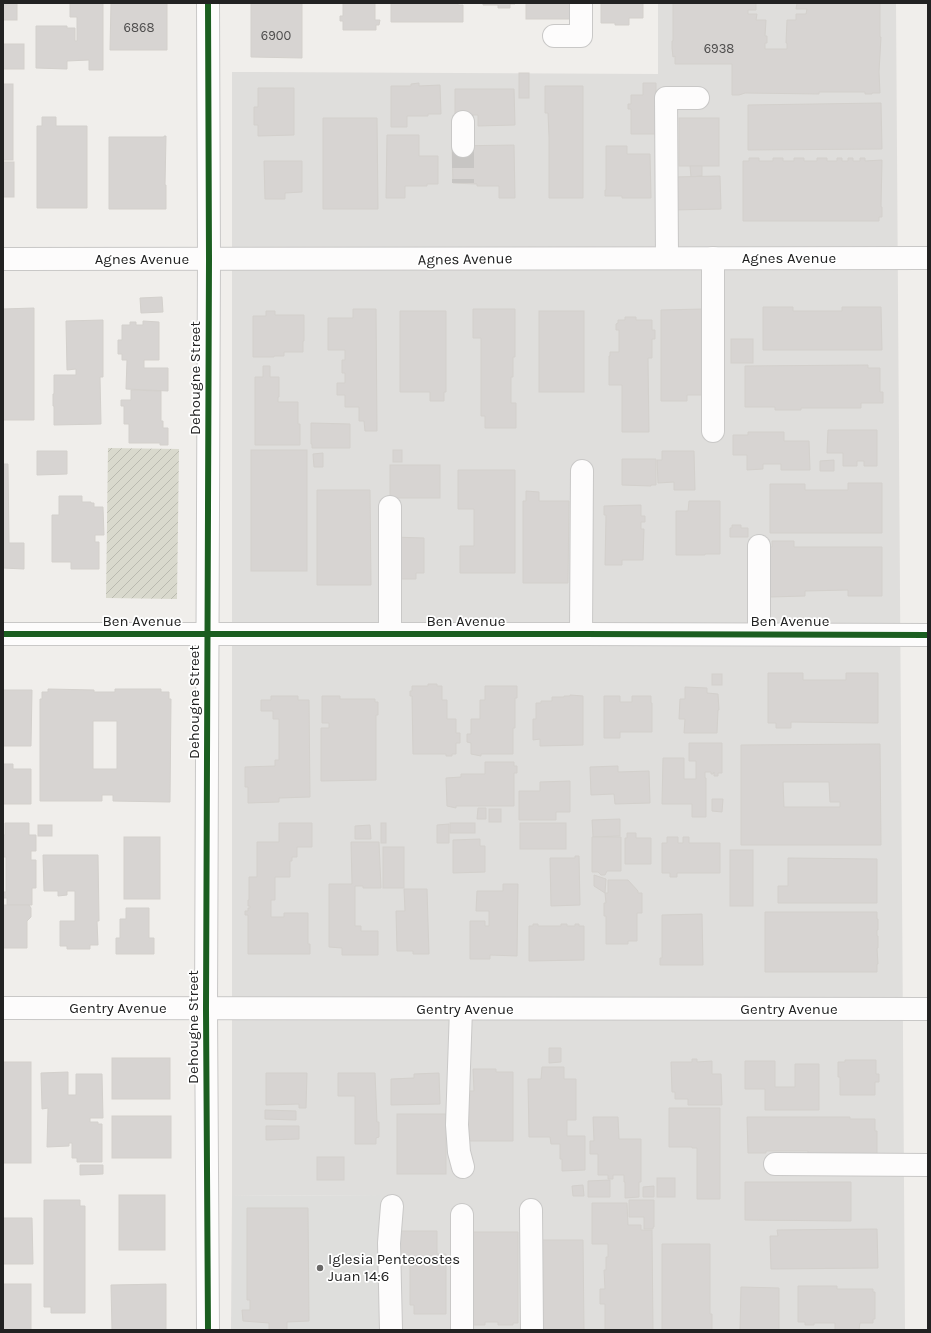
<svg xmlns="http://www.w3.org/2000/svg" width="931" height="1333" font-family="Karla,sans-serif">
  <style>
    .residential { fill: #dfdedc }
    .religious { fill: #dededc }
    .construction { fill: url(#construction-furrows) }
    .building { fill: #d7d4d2; stroke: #d3d0cc; fill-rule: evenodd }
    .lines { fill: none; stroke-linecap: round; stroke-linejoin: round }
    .minor-tunnel { stroke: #c7c5c3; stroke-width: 22; stroke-dasharray: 22 11; stroke-linecap: butt }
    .minor-casing { stroke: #c9c8c7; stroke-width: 24 }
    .minor { stroke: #fdfcfc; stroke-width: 22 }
    .cycleway-casing { stroke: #fff; stroke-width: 8 }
    .cycleway { stroke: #1b5e20; stroke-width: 6 }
    .poi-dot { fill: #6a6968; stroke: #fff; stroke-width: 1.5 }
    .labels { text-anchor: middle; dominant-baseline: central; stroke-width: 3.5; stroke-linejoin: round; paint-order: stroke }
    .number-label { font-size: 13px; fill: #4f4e4e }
    .street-label { font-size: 15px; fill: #222; stroke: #fff }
    .poi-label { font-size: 15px; fill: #222; stroke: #fff; text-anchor: start }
  </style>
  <defs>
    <pattern id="construction-furrows" width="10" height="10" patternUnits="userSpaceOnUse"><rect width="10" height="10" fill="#d9d9cd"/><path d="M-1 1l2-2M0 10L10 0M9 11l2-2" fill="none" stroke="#babab0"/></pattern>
  </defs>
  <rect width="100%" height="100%" fill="#f0eeeb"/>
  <!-- residential -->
  <path class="residential" d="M658,3H896L905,1330H382L381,1195L232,1196V72L658,74Z"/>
  <!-- religious -->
  <path class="religious" d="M381,1195L382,1330H231L232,1196Z"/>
  <!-- construction -->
  <path class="construction" d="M108,448L179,449L177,599L106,598Z"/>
  <!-- building -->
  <g class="building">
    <rect x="3" y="3" width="14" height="17"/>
    <path d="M70,3H103V70H89V60L67,61V69L36,68V26H67V28H75V41H77V17H70Z"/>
    <path d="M111,3H167V50H110Z"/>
    <path d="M251,3H302V58L251,57Z"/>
    <path d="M343,3H375V20H380L379,25H376V30H343V21H340V16H343Z"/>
    <path d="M391,3H458V5H463V22H391Z"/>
    <path d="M483,3H515V4H510V8H498V5H483Z"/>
    <rect x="526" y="3" width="49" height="16"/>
    <path d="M601,3H643V18H629V25H615V23H601Z"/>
    <path d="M673,3H756V10H748V14H757L756,20H766L765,36H767V43H765V49H787V43H786L787,20H796V14H806L807,9H796L797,3H880V37H881L879,72L880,93H872V94H865V92H819V94L745,93L739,95H732V64H675V56L673,57L672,48V41H673Z"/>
    <rect x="3" y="44" width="21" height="25"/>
    <rect x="519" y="73" width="10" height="25"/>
    <path d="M419,83V86L440,85L441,114H428V116H407V127H391V86H411V84Z"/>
    <path d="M643,83H656V134H631V109H628V104H631V95H643Z"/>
    <rect x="3" y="84" width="10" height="76"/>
    <path d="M545,86H583V198H549V137L548,113H545Z"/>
    <path d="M258,88H294V135L258,136V125H254V107H258Z"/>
    <path d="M455,89H514L515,125L478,126V115H455Z"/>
    <path d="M881,103L882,149L748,150V105Z"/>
    <path d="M42,117H56V126H87V208H37V126H42Z"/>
    <path d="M323,118H377L378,209H323Z"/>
    <rect x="679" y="118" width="40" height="48"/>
    <path d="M387,135H419V156H438V184H427V186H405V198H386Z"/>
    <path d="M164,136H166L165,185H166V209H109V137H164Z"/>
    <path d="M514,145L515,198H499V186H477V184L453,183L452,146Z"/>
    <path d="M606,146H627V154H650L651,198H622V196H605V190H606Z"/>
    <path d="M749,158H759V161H773V158H783V161H794V158H804V161H817V158H827V161H837V158H842V161H848V158H853V161H860V158H865V161L882,160L881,207H882V217H879V221H743V161H749Z"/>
    <path d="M264,161H302V192L285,193V199H265Z"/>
    <rect x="3" y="162" width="11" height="35"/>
    <path d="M690,166H702V176L691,177Z"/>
    <path d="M720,176L721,209L672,210V177Z"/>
    <path d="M162,297L163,312L141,313L140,298Z"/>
    <path d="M763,307H793V311H842V307H881L882,350H763Z"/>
    <path d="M34,308V420H3V309Z"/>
    <path d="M353,309H376L377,431H365L364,421H359V407H345V395H337V383H345V373H342V360H345V350H328V318H353Z"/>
    <path d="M473,309H515V357H513V377H511V403H516V428H485V416H481V338H473Z"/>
    <path d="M703,309V395H687V401H661V310Z"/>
    <path d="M266,311H275V315H304V341H303V352H284V356H274V357H253V316H266Z"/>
    <path d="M400,311H446V392H444V401H430V392H400Z"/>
    <rect x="539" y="311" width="45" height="81"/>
    <path d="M625,317H636V320H652V330H655V339H652V358H648L649,432H622V385H609V356H610V352H619V330H616V324L618,323V320H625Z"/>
    <path d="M103,320V377H100L101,424L54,425V406H53V394H54V375H76V369L67,370L66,321Z"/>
    <path d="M143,321L159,322V360H144V368H168V391L126,389L127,360H122V354H118V340H122V325H130V322H136V325H143Z"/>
    <rect x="731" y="339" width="22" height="24"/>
    <path d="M868,365V368H880V392H883V403H861V408H801V410H775V407H745V366Z"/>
    <path d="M263,366H270V377H279V397H278V402H298V424H300V445H255V377H263Z"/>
    <path d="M131,390L161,391V421H163V428H168V445H160V443H129V424H124V406H121V400H131Z"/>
    <path d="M311,423L350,424V448H312V444H311Z"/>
    <path d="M828,430H877V466H864V461H857V466H843V453H827Z"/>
    <path d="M748,432H784V441H809L810,470H781V464H763V469L747,470V455H733V435H748Z"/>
    <rect x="251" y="450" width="56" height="121"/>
    <rect x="393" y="450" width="9" height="12"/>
    <path d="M37,451H67V474L37,475Z"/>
    <path d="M662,451H694L695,490H674V482L658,483L657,460H662Z"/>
    <path d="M323,453V467H314L313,454Z"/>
    <path d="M622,459H656V485H651V486L622,485Z"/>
    <path d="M834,460V471H820V461Z"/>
    <path d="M3,464H8L9,543H24V569L3,568Z"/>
    <rect x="390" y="465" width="50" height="33"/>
    <path d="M458,470H515V573H460V546H474V509H458Z"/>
    <path d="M848,483H882V533H770V484H805V490H848Z"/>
    <path d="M317,490H370L371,585H317Z"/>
    <path d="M526,491L539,492V501H569L568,583H523V501H526Z"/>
    <path d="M59,496H82V502H91V503H94V507H103L104,535H95V542H99V569H71V562H52V515H59Z"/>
    <path d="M689,501H720V554H705V555H676V511H688Z"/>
    <path d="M641,505V516H645V522H641V529H644L643,560H622V565H605L606,515H604V506Z"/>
    <path d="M732,525H741V528H748V537H730V528H732Z"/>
    <path d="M392,537L424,538V573H416V579H401Z"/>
    <path d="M772,541H794V547H882V596H848V590L805,591V596L770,597L769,547H772Z"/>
    <path d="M768,673H803V680H846V673H878V723L791,722V728H776V723H768Z"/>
    <rect x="712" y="674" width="10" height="11"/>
    <path d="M428,684H437V686H442V700H447V719H456V733H460V743H456V754H452V756H446V754H413L412,696H410V691H412V686H428Z"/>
    <path d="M485,686H517V698H515V728H513V754H481V756L471,754V743L467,742V734H471V719H480V700H485Z"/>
    <path d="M685,687L707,688V693L718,694L719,710H718L717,733H684L685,719H679L680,699H685Z"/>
    <path d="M48,689L94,690V692H115V689H161V692H169V699H171L170,802L113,801V795H102V801H40V699H42V692H48ZM93,721H117V769H93Z"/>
    <path d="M3,690H32L31,746H3Z"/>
    <path d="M570,695L583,696V745L540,746V739L533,740V719H536V703H541V701H552V697H564V696H570Z"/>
    <path d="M271,696H298V700H309L310,797L279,798V802L248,803V787H245V767L275,766V760H279V719H273V711H261V700H271Z"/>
    <path d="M322,696H340V699H375V702H378V715H376V780L321,781V728H329V723H322Z"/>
    <path d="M604,696H620V702H632V696H651V703H652V732H620V738H604Z"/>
    <path d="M689,743H722V773H718V776H714V772L713,774H711V772H705V778H706V817H692V804H662L663,758H684V779H696V761H689Z"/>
    <path d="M880,744L881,845H741V745ZM783,782H829L830,802H840V807H784Z"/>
    <path d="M485,762H514V766H517V773H514V806H456V808L447,806L446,778L461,777V774H485Z"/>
    <path d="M3,764H13V769H31V804H3Z"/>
    <path d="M618,766V772L649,771L650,803L615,804L614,794L591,795L590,767Z"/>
    <path d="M570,781V812H556V820H519V791H540V782Z"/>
    <path d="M712,799H723L722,812L712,811Z"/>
    <path d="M478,808H486V819H477Z"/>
    <rect x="489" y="809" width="12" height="13"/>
    <path d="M620,819V836L593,837L592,820Z"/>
    <path d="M5,823H29V835H36V851H31V860H36V888H32V905H7V898H3V892H6V857H3V835H5Z"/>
    <path d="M279,823H312V847H297V857H292V861H290V877H275V900H271V917H284V913H308V944H310V954H248V915H245V911H248V908H250V906H248V900H249V877H257V842H279Z"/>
    <rect x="381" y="823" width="5" height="20"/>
    <rect x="450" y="823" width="25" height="10"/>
    <rect x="520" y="823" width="46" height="26"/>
    <path d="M449,824V843H437V825Z"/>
    <rect x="38" y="825" width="14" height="11"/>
    <path d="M370,825L371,839H355V826Z"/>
    <path d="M627,833H636V838H651V864H625V838H627Z"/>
    <rect x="124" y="837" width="36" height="62"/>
    <path d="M592,837H621V871H607L605,875H601L598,872H592Z"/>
    <path d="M667,837H678V843H683V837H689V843H720V873H677V877H670V873H662V843H667Z"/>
    <path d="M480,839V846H485V872L453,873V840Z"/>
    <path d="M351,842H379L381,888H363V886H355V926H361V931H378V955H342V948L329,947V884H352Z"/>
    <rect x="383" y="847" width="21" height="41"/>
    <rect x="730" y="850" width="23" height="56"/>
    <path d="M43,855H98L99,921H97L98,945H90V949H67V946H60V921H75V891H67V895L58,896V891H44Z"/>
    <path d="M575,856H579L580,905L551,906L550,858H575Z"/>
    <path d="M788,858L877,859V903H778V886H788Z"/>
    <path d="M594,875L606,879L605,893L594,886Z"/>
    <path d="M608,880H628L638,891V893H642V913H637V941H628V944H606V916H604V903H606L605,893H608Z"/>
    <path d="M503,884H518L517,956L490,955V959H470V921H485V926H489V911H476L477,891H503Z"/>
    <path d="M404,889H427L429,954H413V951H397L396,911H405Z"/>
    <path d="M3,905H29L31,908V917L27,921V948H3Z"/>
    <path d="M126,908H149V938H154V954H116V938H120V919H126Z"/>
    <path d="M765,912H877V919H878V930H877V936H878V948H877L878,964H877V972H765Z"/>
    <path d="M702,914L703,965H660V958H662V915Z"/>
    <path d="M533,924H538V926H561V924H567V926H575V924H579V926H584V960L529,961V926H533Z"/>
    <path d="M549,1048H561V1062L549,1063Z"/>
    <rect x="112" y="1058" width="58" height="41"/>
    <path d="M692,1059H697V1062L712,1061V1074H721L722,1105H688V1099H675V1092H672L671,1062H692Z"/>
    <path d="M845,1060H876V1074H879V1082H875V1095H840V1077H838V1062H845Z"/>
    <path d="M745,1061H775V1087H795V1064H819V1110H765V1089H745Z"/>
    <rect x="3" y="1062" width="28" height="101"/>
    <path d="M542,1067H564V1079H576V1120H567V1136H585V1170L562,1171V1159H560V1144H551L550,1137H529L528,1079H541Z"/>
    <path d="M473,1069H496V1072H513V1141H462V1091H474Z"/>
    <path d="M68,1072V1095H76V1074H102L103,1118H90V1122H98V1124H102V1162H77V1158H72V1143H69V1146L47,1147L48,1108L42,1109L41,1073Z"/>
    <path d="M266,1073H307L306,1108H299V1104L266,1105Z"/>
    <path d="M338,1073H375L377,1122H379V1137L376,1138V1144H355V1096H338Z"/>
    <path d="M439,1073L440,1104L391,1105V1079L414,1078V1074Z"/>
    <path d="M669,1108H720V1199H697V1148H692V1147H669Z"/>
    <path d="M265,1110L296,1111V1120L265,1119Z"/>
    <rect x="397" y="1114" width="49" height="60"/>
    <rect x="112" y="1116" width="59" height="42"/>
    <path d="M593,1117H618L619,1139H641V1182H639V1197L625,1198V1182H624V1175H613V1179H608V1175H598V1154H590V1141H594Z"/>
    <path d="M747,1117H850V1119H875V1131H877V1156L808,1155V1151H766V1153H748Z"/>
    <path d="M266,1126H299V1139L266,1140Z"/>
    <rect x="317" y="1157" width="27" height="23"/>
    <path d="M80,1165H103V1174L80,1175Z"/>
    <rect x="657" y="1178" width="18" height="19"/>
    <path d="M610,1180V1197H588V1181Z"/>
    <path d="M745,1182H851V1221L745,1220Z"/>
    <path d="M583,1185L584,1196H573L572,1186Z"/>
    <path d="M654,1186V1197H643V1187Z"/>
    <rect x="119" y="1195" width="46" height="55"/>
    <path d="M44,1200H80V1206H85V1313H51V1307H44Z"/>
    <path d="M629,1200H654V1227H653V1229H644V1217H629Z"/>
    <path d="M592,1203H627L628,1225H641V1230H652L653,1330H605V1304H600V1289H605L604,1270H606V1257H608V1244H592Z"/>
    <path d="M247,1208H308L309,1321L287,1322V1330H269V1323L243,1321L242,1310H250V1300H247Z"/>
    <path d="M3,1218H32L33,1264H3Z"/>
    <path d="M877,1229L878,1268L771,1269L770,1236H778L777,1230Z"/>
    <path d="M391,1231H437V1254H446V1314H414V1305H410V1263H414V1257H391Z"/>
    <path d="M465,1232H518V1323H513V1325H498V1322H485V1325H471Z"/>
    <path d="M534,1240H583L584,1330H534Z"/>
    <path d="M662,1244H710V1314H712V1330H662Z"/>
    <rect x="3" y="1284" width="28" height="46"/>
    <path d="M166,1284V1330H112L111,1285Z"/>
    <path d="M798,1286H837V1289H873V1292H875V1319H873V1323H860L859,1330H835V1323H814V1325H805V1322H798Z"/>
    <path d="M741,1287L779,1288V1330H740Z"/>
  </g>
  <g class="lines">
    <!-- minor-tunnel -->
    <path class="minor-tunnel" d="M463,146V183"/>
    <defs>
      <g id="minor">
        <path d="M208,3L209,259L206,1009L208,1330"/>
        <path d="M554,36H581V3"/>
        <path d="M463,146V122"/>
        <path d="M667,258L666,98H698"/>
        <path d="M3,259L928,258"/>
        <path d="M713,431V258"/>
        <path d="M759,546V634"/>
        <path d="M3,634H581L928,635"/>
        <path d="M390,634V507"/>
        <path d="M581,634L582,471"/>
        <path d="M3,1008L928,1009"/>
        <path d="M461,1009L457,1125L459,1152L463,1167"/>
        <path d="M775,1164L928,1165"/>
        <path d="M531,1210L532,1330"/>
        <path d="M462,1215V1330"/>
        <path d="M391,1330L389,1243L392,1206"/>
      </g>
    </defs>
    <!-- minor casing -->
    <use href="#minor" class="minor-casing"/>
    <!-- minor -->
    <use href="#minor" class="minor"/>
    <defs>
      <g id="cycleway">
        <path d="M208,3L209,259L206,1009L208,1330"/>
        <path d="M3,634H581L928,635"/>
      </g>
    </defs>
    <!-- cycleway casing -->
    <use href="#cycleway" class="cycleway-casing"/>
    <!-- cycleway -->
    <use href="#cycleway" class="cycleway"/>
  </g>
  <!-- markers -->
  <circle class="poi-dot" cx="320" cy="1268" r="4"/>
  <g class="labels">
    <!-- number labels -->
    <g class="number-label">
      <text x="139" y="27">6868</text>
      <text x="276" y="35">6900</text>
      <text x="719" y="48">6938</text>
    </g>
    <!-- street labels -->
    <g class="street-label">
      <text x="789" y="258">Agnes Avenue</text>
      <text x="142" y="259">Agnes Avenue</text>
      <text transform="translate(465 259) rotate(-1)">Agnes Avenue</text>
      <text transform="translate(195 378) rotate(-90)">Dehougne Street</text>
      <text x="142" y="621">Ben Avenue</text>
      <text x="466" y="621">Ben Avenue</text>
      <text x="790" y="621">Ben Avenue</text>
      <text transform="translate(194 702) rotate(-90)">Dehougne Street</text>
      <text x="118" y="1008">Gentry Avenue</text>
      <text x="465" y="1009">Gentry Avenue</text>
      <text x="789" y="1009">Gentry Avenue</text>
      <text transform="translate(193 1027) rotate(-90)">Dehougne Street</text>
    </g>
    <!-- poi labels -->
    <g class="poi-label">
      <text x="328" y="1259">Iglesia Pentecostes<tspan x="328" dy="17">Juan 14:6</tspan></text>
    </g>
  </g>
  <!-- border -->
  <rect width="931" height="1333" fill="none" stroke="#222222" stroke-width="8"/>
</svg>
